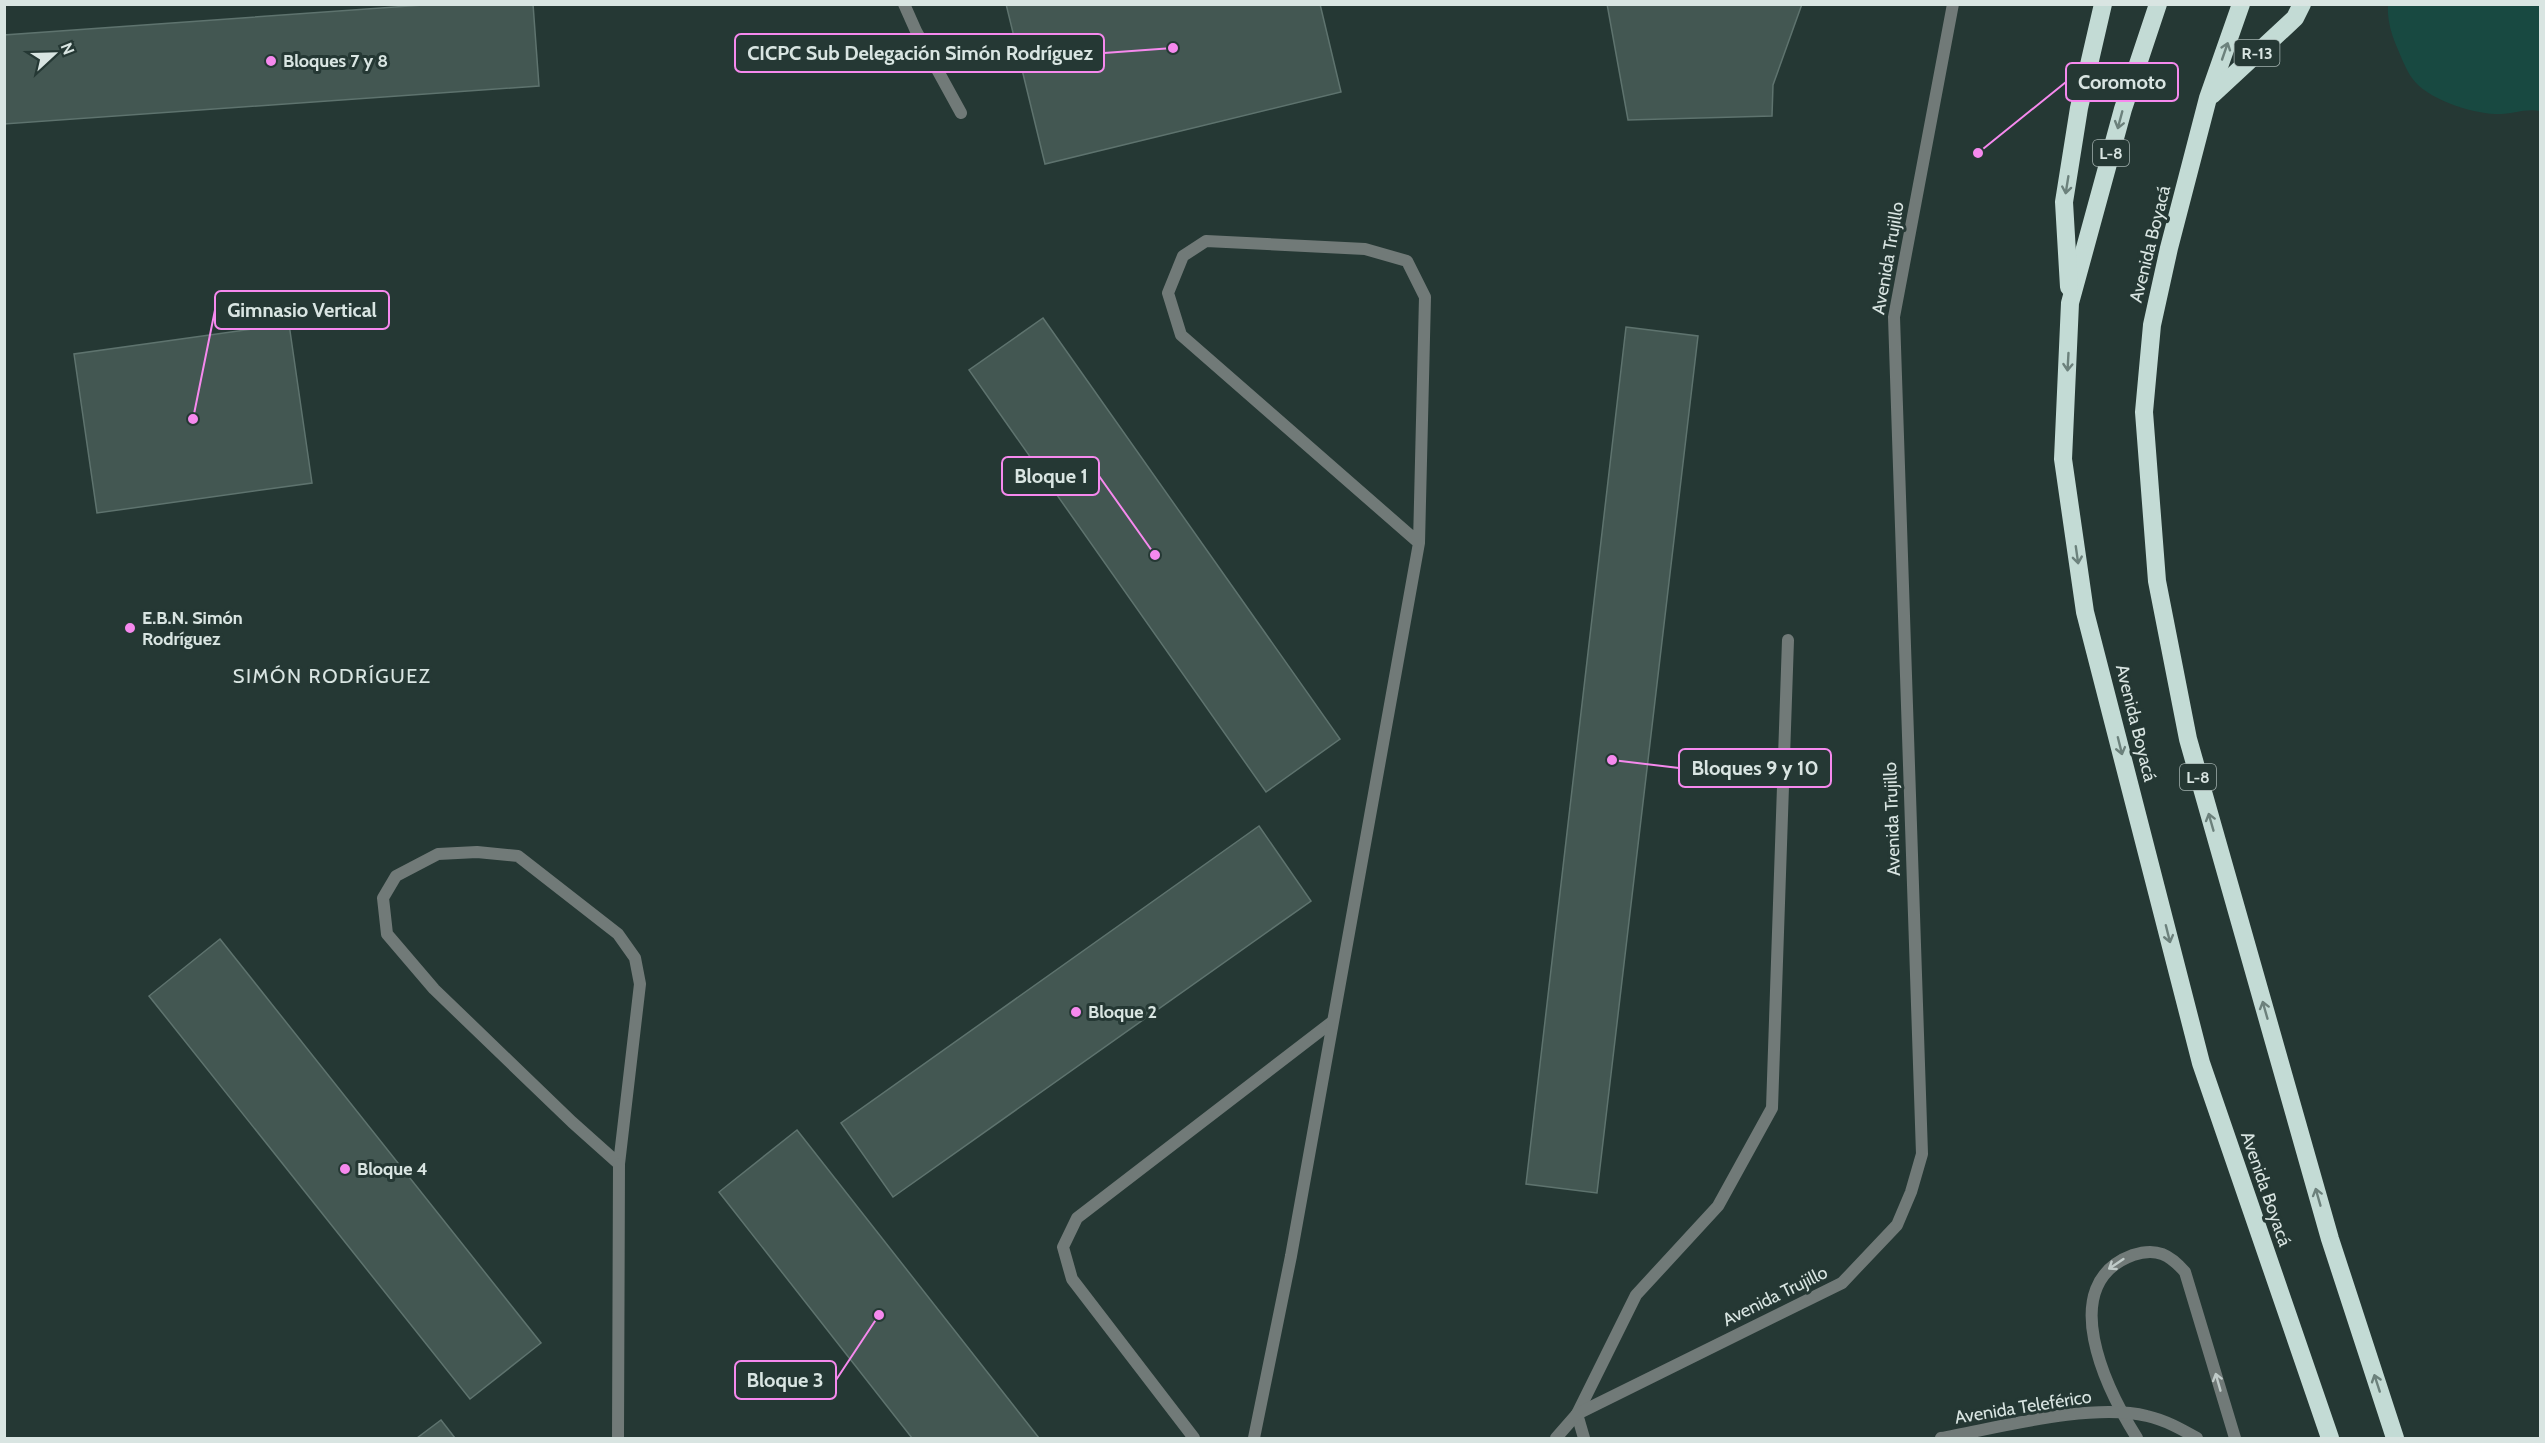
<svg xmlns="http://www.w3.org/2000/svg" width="2545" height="1443" font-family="Cabin,sans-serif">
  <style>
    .green { fill: #184941 }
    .building { fill: #435752; stroke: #5e736e; stroke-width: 1.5 }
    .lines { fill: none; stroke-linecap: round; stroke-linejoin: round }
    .lane { stroke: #717a78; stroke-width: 12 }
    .street { stroke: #717a78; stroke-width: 12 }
    .highway { stroke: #c3dbd5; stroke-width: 18 }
    .oneway { stroke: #6c817c }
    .oneway2 { stroke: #bfcac8 }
    .poi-dot { fill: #f689ee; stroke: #253834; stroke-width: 2 }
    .labels { text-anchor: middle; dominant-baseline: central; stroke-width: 6; stroke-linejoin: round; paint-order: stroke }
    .shield { fill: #253834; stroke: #a3b1ae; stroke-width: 1.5 }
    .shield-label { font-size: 16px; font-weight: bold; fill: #d9e5e2 }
    .poi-label { font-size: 18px; font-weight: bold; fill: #d9e5e2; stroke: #253834; text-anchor: start }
    .street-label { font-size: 18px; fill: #d9e5e2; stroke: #253834 }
    .neighbourhood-label { font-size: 20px; letter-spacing: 1.5px; fill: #d9e5e2; stroke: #253834 }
    .leader { fill: none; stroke: #f689ee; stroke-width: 2 }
    .callout-dot { fill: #f689ee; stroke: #253834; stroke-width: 2 }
    .callout { fill: #253834; stroke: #f689ee; stroke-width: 2 }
    .callout-label { font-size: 20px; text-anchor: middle; font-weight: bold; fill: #d9e5e2 }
  </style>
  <rect width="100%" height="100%" fill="#253834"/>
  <!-- green -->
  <path class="green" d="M2388,5H2540V111C2525,108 2510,115 2495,114C2471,113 2426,99 2412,78C2405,68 2401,56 2396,45C2391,33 2387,18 2388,5Z"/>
  <!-- building -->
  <g class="building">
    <path d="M437,4H533L539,86L4,124V35Z"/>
    <path d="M1006,4H1320L1341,92L1045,164Z"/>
    <path d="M1607,4H1802L1773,85L1772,116L1628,120Z"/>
    <path d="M1043,318L1340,739L1266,792L969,370Z"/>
    <path d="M289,324L312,483L97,513L74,354Z"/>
    <path d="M1626,327L1698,336L1597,1193L1526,1184Z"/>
    <path d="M1259,826L1311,901L893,1197L841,1123Z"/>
    <path d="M220,939L541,1343L470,1399L149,996Z"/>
    <path d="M797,1130L1039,1438H912L719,1192Z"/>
    <path d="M441,1420L455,1438H417Z"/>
  </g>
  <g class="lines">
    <!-- lane -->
    <g class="lane">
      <path d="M904,4L916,31L961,113"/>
      <path d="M477,852L518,856L618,934L635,958L640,984L619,1164L572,1122L434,989L387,934L383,898L396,876L438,854Z"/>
      <path d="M1577,1414L1636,1295L1718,1206L1772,1108L1788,640"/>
      <path d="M1194,1438L1072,1279L1063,1247L1077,1218L1332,1022"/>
      <path d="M1254,1438L1291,1256L1419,543L1425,297L1407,261L1365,249L1206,241L1183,256L1168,293L1181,335L1419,543"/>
      <path d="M2137,1438C2107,1390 2054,1284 2133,1255C2157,1247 2170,1255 2185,1272L2235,1438"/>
    </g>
    <!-- street -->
    <g class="street">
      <path d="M1577,1414L1584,1438"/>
      <path d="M618,1438L619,1164"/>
      <path d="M1556,1438L1577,1414L1842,1283L1897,1225L1911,1192L1922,1154L1894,317L1953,4"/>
      <path d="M1941,1438C1997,1428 2092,1402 2147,1416C2165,1420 2181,1429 2197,1438"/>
    </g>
    <!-- highway -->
    <g class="highway">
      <path d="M2158,4L2123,109L2070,303L2063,459L2085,612L2201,1063L2330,1438"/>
      <path d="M2241,4L2208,98L2169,248L2152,325L2144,412L2157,581L2188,739L2330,1239L2395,1438"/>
      <path d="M2212,95L2295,18L2302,4"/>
      <path d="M2069,287L2064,202L2079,108L2103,4"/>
    </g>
  </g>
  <!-- one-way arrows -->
  <defs><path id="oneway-shaft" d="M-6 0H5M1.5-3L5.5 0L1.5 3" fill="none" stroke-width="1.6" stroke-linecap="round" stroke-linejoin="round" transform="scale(1.5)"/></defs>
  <g class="oneway">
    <use href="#oneway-shaft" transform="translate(2225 51) rotate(-71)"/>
    <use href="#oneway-shaft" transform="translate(2120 120) rotate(105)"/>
    <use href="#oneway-shaft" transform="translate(2067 185) rotate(99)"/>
    <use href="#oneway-shaft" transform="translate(2068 362) rotate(93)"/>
    <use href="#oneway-shaft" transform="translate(2077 555) rotate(82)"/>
    <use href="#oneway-shaft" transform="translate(2120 746) rotate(76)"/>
    <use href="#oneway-shaft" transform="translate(2211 822) rotate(-106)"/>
    <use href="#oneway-shaft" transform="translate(2168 934) rotate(76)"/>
    <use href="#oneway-shaft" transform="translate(2265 1010) rotate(-106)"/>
    <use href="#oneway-shaft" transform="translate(2318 1197) rotate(-106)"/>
    <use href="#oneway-shaft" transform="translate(2377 1383) rotate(-108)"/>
  </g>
  <g class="oneway2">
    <use href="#oneway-shaft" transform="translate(2116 1264) rotate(146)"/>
    <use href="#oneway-shaft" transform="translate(2218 1382) rotate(-106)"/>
  </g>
  <!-- markers -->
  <g class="poi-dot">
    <circle cx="271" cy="61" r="6"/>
    <circle cx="130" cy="628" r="6"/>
    <circle cx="1076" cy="1012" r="6"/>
    <circle cx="345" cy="1169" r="6"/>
  </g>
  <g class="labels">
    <!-- shield labels -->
    <g class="shield">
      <rect x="2234.5" y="40" width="45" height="26" rx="4.5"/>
      <rect x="2093" y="140" width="36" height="26" rx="4.5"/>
      <rect x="2180" y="764" width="36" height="26" rx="4.5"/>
    </g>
    <g class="shield-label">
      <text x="2257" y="53">R-13</text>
      <text x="2111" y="153">L-8</text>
      <text x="2198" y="777">L-8</text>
    </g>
    <!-- poi labels -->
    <g class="poi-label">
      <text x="283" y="61">Bloques 7 y 8</text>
      <text x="142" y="618">E.B.N. Simón<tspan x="142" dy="21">Rodríguez</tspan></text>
      <text x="1088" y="1012">Bloque 2</text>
      <text x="357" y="1169">Bloque 4</text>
    </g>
    <!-- street labels -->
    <g class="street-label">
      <text transform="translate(2150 244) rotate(-76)">Avenida Boyacá</text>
      <text transform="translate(1888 258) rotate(-80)">Avenida Trujillo</text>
      <text transform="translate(2136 723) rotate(76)">Avenida Boyacá</text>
      <text transform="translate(1892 819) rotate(-92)">Avenida Trujillo</text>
      <text transform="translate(2266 1189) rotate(71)">Avenida Boyacá</text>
      <text transform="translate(1775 1296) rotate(-26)">Avenida Trujillo</text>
      <text transform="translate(2023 1407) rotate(-9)">Avenida Teleférico</text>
    </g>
    <!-- neighbourhood labels -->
    <g class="neighbourhood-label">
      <text x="332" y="676">SIMÓN RODRÍGUEZ</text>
    </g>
  </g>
  <!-- callouts -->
  <path class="leader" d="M1173 48L1104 53M1978 153L2066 82M193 419L215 310M1155 555L1099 476M1612 760L1679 768M879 1315L836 1380"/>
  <g class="callout-dot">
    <circle cx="1173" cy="48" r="6"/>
    <circle cx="1978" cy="153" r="6"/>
    <circle cx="193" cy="419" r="6"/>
    <circle cx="1155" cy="555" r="6"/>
    <circle cx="1612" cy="760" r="6"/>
    <circle cx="879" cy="1315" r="6"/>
  </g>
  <g class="callout">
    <rect x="735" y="34" width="369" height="38" rx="6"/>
    <rect x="2066" y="63" width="112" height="38" rx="6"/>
    <rect x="215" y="291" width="174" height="38" rx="6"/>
    <rect x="1002" y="457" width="97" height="38" rx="6"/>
    <rect x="1679" y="749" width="152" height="38" rx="6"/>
    <rect x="735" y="1361" width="101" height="38" rx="6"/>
  </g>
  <g class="callout-label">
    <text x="920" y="60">CICPC Sub Delegación Simón Rodríguez</text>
    <text x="2122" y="89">Coromoto</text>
    <text x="302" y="317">Gimnasio Vertical</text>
    <text x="1051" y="483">Bloque 1</text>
    <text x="1755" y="775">Bloques 9 y 10</text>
    <text x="785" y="1387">Bloque 3</text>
  </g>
  <!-- border -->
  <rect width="2545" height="1443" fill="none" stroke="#d9e5e2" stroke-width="12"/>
  <!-- north arrow -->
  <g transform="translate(54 54) rotate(68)" stroke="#253834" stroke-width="4.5" paint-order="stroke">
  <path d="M0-4.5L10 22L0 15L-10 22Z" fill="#d9e5e2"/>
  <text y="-9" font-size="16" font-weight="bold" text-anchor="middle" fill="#d9e5e2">N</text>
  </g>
</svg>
